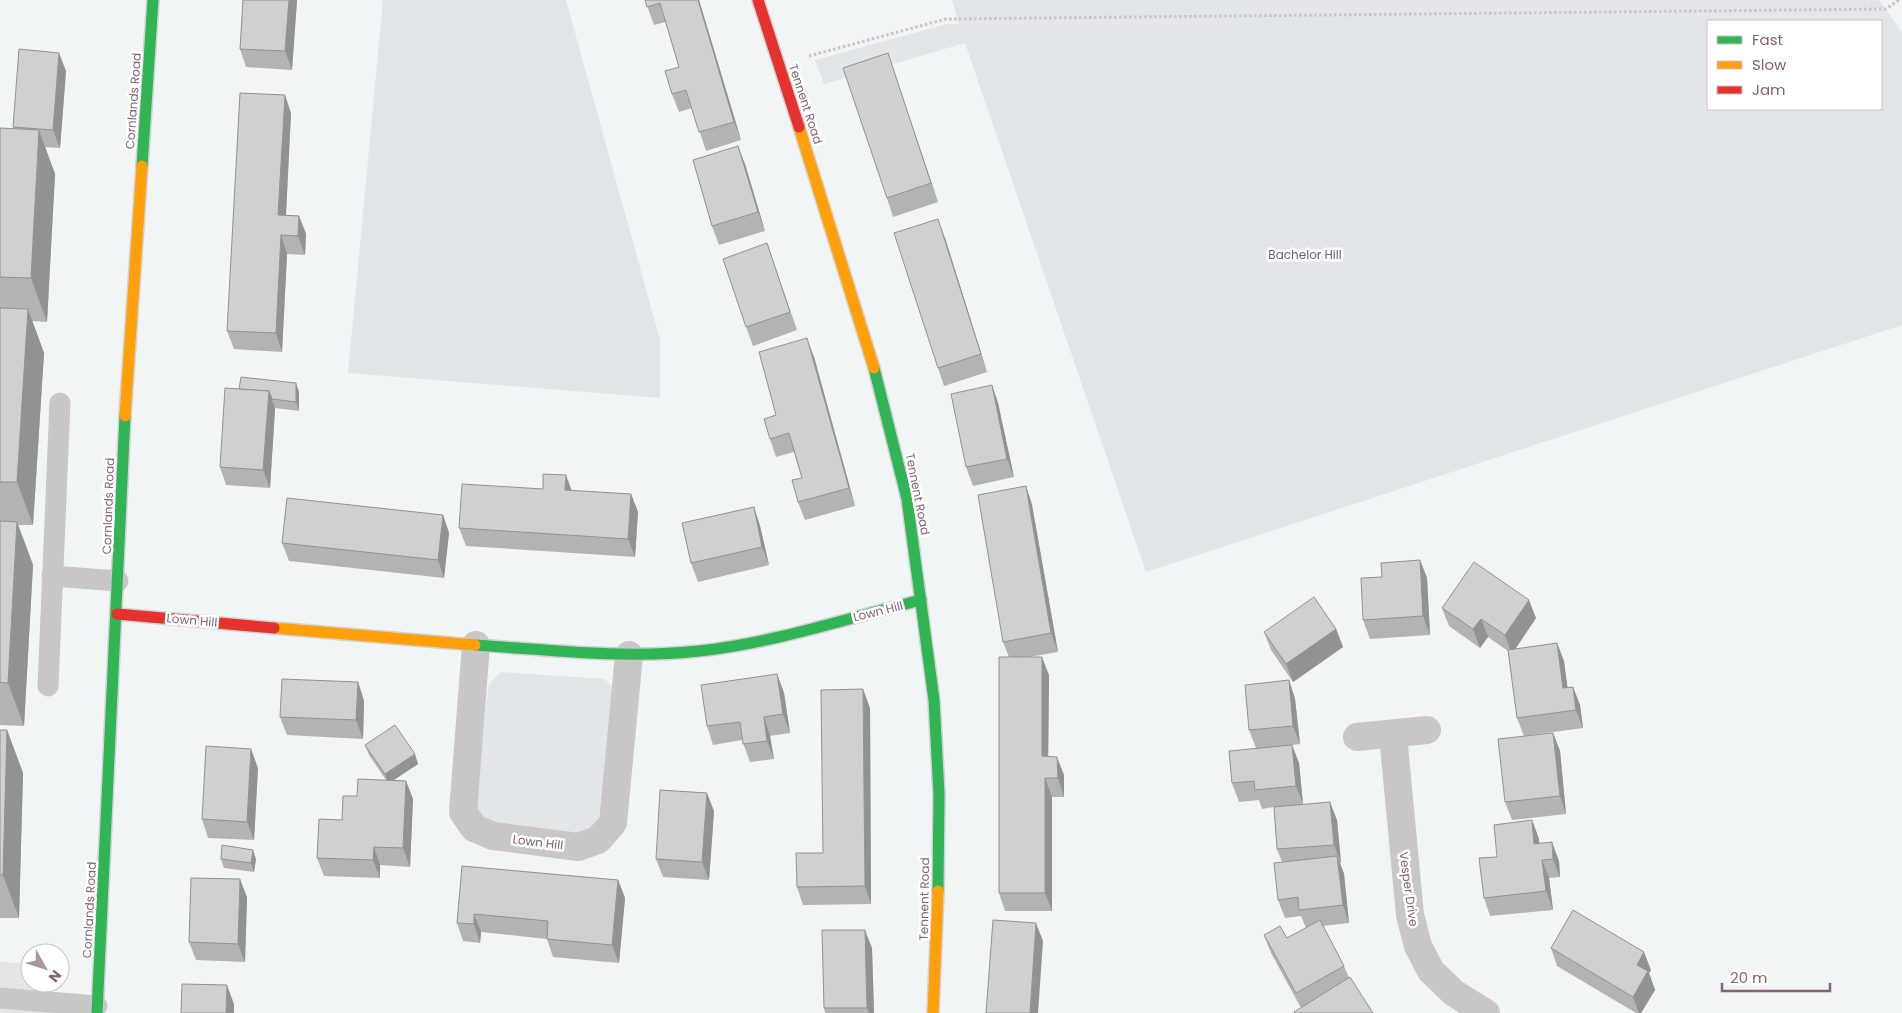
<svg xmlns="http://www.w3.org/2000/svg" width="1902" height="1013" font-family="Poppins,sans-serif">
  <style>
    .built { fill: #e5e5e6 }
    .green { fill: #e2e6e9; fill-rule: evenodd }
    .lines { fill: none; stroke-linecap: round; stroke-linejoin: round }
    .fast-casing { stroke: #d3d2d3; stroke-width: 14 }
    .slow-casing { stroke: #d3d2d3; stroke-width: 14 }
    .jam-casing { stroke: #d3d2d3; stroke-width: 14 }
    .path { stroke: #c7c5c6; stroke-width: 3; stroke-dasharray: 2.5 2.5; stroke-linecap: butt }
    .lane { stroke: #c9c6c8; stroke-width: 21 }
    .street { stroke: #c9c6c8; stroke-width: 28 }
    .fast { stroke: #30b455; stroke-width: 11 }
    .slow { stroke: #ff9f0a; stroke-width: 11 }
    .jam { stroke: #e5322d; stroke-width: 11 }
    .wall { fill: #b4b3b4 }
    .shaded-wall { fill: #929292 }
    .building { fill: #d1d0d1; stroke: #929292 }
    .labels { text-anchor: middle; dominant-baseline: central; stroke-width: 5; stroke-linejoin: round; paint-order: stroke }
    .street-label { font-size: 12px; fill: #856275; stroke: #fff }
    .park-label { font-size: 12px; fill: #61667c; stroke: #fff }
  </style>
  <rect width="100%" height="100%" fill="#f2f5f5"/>
  <!-- built -->
  <path class="built" d="M0,962L30,964V983H50L48,1013H0Z"/>
  <!-- green -->
  <g class="green">
    <path d="M383,0H566L660,340V398L348,373Z"/>
    <path d="M952,0H1879L1902,32V325L1146,572L965,43L824,84L815,60L947,24H959ZM1708,21H1881V109H1708Z"/>
    <path d="M501,672L605,679L616,692L599,824L584,835L489,824L473,809L489,684Z"/>
  </g>
  <g class="lines">
    <defs>
      <g id="fast">
        <path d="M142,166L153,0"/>
        <path d="M874,368L907,499L934,700L939,794L938,891"/>
        <path d="M475,645C549,650 625,659 699,651C774,643 848,618 921,600"/>
        <path d="M97,1013L125,416"/>
      </g>
      <g id="slow">
        <path d="M799,127L874,368"/>
        <path d="M125,416L142,166"/>
        <path d="M274,628L475,645"/>
        <path d="M933,1013L938,891"/>
      </g>
      <g id="jam">
        <path d="M758,0L799,127"/>
        <path d="M117,614L274,628"/>
      </g>
    </defs>
    <!-- fast casing -->
    <use href="#fast" class="fast-casing"/>
    <!-- slow casing -->
    <use href="#slow" class="slow-casing"/>
    <!-- jam casing -->
    <use href="#jam" class="jam-casing"/>
    <!-- path -->
    <path class="path" d="M809,56L946,19L1886,9L1899,0"/>
    <!-- lane -->
    <g class="lane">
      <path d="M52,576L118,581"/>
      <path d="M48,686L60,403"/>
      <path d="M0,998L97,1006"/>
    </g>
    <!-- street -->
    <g class="street">
      <path d="M476,645L463,812L474,828L493,836L578,847L598,840L613,823L629,655"/>
      <path d="M1393,735L1410,915L1418,946L1431,971L1454,993L1486,1013"/>
      <path d="M1357,737L1427,730"/>
    </g>
    <!-- fast -->
    <use href="#fast" class="fast"/>
    <!-- slow -->
    <use href="#slow" class="slow"/>
    <!-- jam -->
    <use href="#jam" class="jam"/>
  </g>
  <!-- wall -->
  <g class="wall">
    <path d="M243,0H297L292,70L246,67L240,49Z"/>
    <path d="M645,0H699L741,140L706,151L692,108L679,112L672,94L679,67L666,22L654,25Z"/>
    <path d="M66,71L60,148L45,147L55,174L47,322L32,321L44,353L33,525H18L33,565L24,726L0,725V128L14,129L13,127Z"/>
    <path d="M894,72L938,202L893,217L887,198Z"/>
    <path d="M291,113L286,215L299,216L306,234L305,255L287,254L282,352L234,349L227,331Z"/>
    <path d="M745,164L765,231L719,245L712,226Z"/>
    <path d="M945,238L987,372L944,386L938,368Z"/>
    <path d="M767,243L797,330L753,346L746,327Z"/>
    <path d="M814,357L855,506L805,520L798,502L802,478L794,452L776,457L770,439L776,415Z"/>
    <path d="M296,383L299,392V411L275,408L270,488L226,485L220,467L239,389Z"/>
    <path d="M992,385L998,403L1014,477L973,486L966,467Z"/>
    <path d="M1026,486L1032,505L1058,652L1029,657L1049,675L1048,756L1064,775V797H1052V911H1005L999,893L1009,657L1003,642Z"/>
    <path d="M543,489L631,494L638,512L635,557L466,546L459,528Z"/>
    <path d="M754,507L760,526L769,565L698,582L691,563Z"/>
    <path d="M443,515L449,533L444,578L289,561L282,543Z"/>
    <path d="M1420,560L1427,578L1430,635L1370,639L1363,620Z"/>
    <path d="M1442,608L1536,618L1515,649L1557,643L1564,661L1567,687H1573L1580,705L1583,728L1524,736L1517,718L1508,651L1488,637L1480,648L1449,626Z"/>
    <path d="M1336,629L1343,647L1293,682L1271,650L1264,632Z"/>
    <path d="M777,674L784,693L790,733L770,736L774,759L750,762L742,740L713,745L707,726Z"/>
    <path d="M1289,680L1295,699L1300,744L1292,745L1299,763L1303,804L1337,820L1341,863H1340L1344,874L1349,923L1323,926L1344,966L1349,978L1301,1008L1271,953L1264,935L1287,938L1306,928L1301,916L1285,918L1278,900L1282,862L1277,849L1274,807L1262,809L1259,800L1239,802L1232,783L1256,748L1249,730Z"/>
    <path d="M358,682L364,701L363,739L287,735L280,717Z"/>
    <path d="M870,708L871,904L803,905L797,887L823,853Z"/>
    <path d="M0,730H7L23,773L19,918H0Z"/>
    <path d="M1553,733L1560,751L1566,814L1512,820L1505,802Z"/>
    <path d="M365,745L418,764L393,780L406,781L413,799L410,867L380,865V878L324,876L317,858L357,796L386,780L369,755Z"/>
    <path d="M258,768L254,840L208,838L202,819Z"/>
    <path d="M714,811L709,880L663,877L656,859Z"/>
    <path d="M1532,820L1539,839V844L1559,861L1560,877L1549,878L1553,910L1490,916L1484,898L1497,857Z"/>
    <path d="M221,859H256L254,872L224,868Z"/>
    <path d="M462,866L618,880L625,898L619,963L553,957L547,939L481,932L480,943L463,941L457,923Z"/>
    <path d="M247,897L245,962L196,960L189,942Z"/>
    <path d="M872,948L874,1013H825L824,1008Z"/>
    <path d="M1551,948L1651,970L1649,973L1655,990L1641,1013H1636L1557,966Z"/>
  </g>
  <!-- shaded-wall -->
  <g class="shaded-wall">
    <path d="M289,0H297L292,70L285,51Z"/>
    <path d="M698,0H699L741,140L734,122Z"/>
    <path d="M59,53L66,71L60,148L53,130Z"/>
    <path d="M888,53L894,72L938,202L931,183Z"/>
    <path d="M285,95L291,113L285,233L278,215Z"/>
    <path d="M39,130L55,174L47,322L31,278Z"/>
    <path d="M738,146L745,164L765,231L758,212Z"/>
    <path d="M299,216L306,234L305,255L298,236Z"/>
    <path d="M938,219L945,238L987,372L981,354Z"/>
    <path d="M281,235L287,254L282,352L276,333Z"/>
    <path d="M28,309L44,353L33,525L17,482Z"/>
    <path d="M807,338L814,357L855,506L849,488Z"/>
    <path d="M296,383L299,392V411L296,402Z"/>
    <path d="M992,385L998,403L1014,477L1007,459Z"/>
    <path d="M269,391L275,409L270,488L263,470Z"/>
    <path d="M566,475L573,494L565,490Z"/>
    <path d="M1026,486L1032,505L1058,652L1051,633Z"/>
    <path d="M631,494L638,512L635,557L628,539Z"/>
    <path d="M754,507L760,526L769,565L762,547Z"/>
    <path d="M443,515L449,533L444,578L438,560Z"/>
    <path d="M17,522L33,565L24,726L8,683Z"/>
    <path d="M1420,560L1427,578L1430,635L1423,616Z"/>
    <path d="M1529,600L1536,618L1512,654L1505,635Z"/>
    <path d="M1481,619L1488,637L1480,648L1473,629Z"/>
    <path d="M1336,629L1343,647L1293,682L1286,664Z"/>
    <path d="M1557,643L1564,661L1570,706L1563,688Z"/>
    <path d="M1042,657L1049,675L1048,775L1042,756Z"/>
    <path d="M777,674L784,693L790,733L783,714Z"/>
    <path d="M1289,680L1295,699L1300,744L1293,726Z"/>
    <path d="M358,682L364,701L363,739L356,720Z"/>
    <path d="M1573,687L1580,705L1583,728L1576,710Z"/>
    <path d="M863,689L870,708L871,904L865,886Z"/>
    <path d="M764,717L770,736L774,759L767,741Z"/>
    <path d="M7,730L23,773L19,918L3,875Z"/>
    <path d="M1553,733L1560,751L1566,814L1560,796Z"/>
    <path d="M1292,745L1299,763L1303,804L1296,786Z"/>
    <path d="M251,749L258,768L254,840L247,822Z"/>
    <path d="M415,754L418,764L388,784L385,774Z"/>
    <path d="M1057,757L1064,775V797L1058,778Z"/>
    <path d="M1045,778L1052,797V911L1045,893Z"/>
    <path d="M406,781L413,799L410,867L403,848Z"/>
    <path d="M707,793L714,811L709,880L702,862Z"/>
    <path d="M1330,802L1337,820L1341,863L1334,845Z"/>
    <path d="M1532,820L1539,839L1541,862L1534,844Z"/>
    <path d="M1552,842L1559,861L1560,877L1553,859Z"/>
    <path d="M374,847L380,865V878L373,860Z"/>
    <path d="M253,850L256,859L254,872L251,863Z"/>
    <path d="M1337,856L1344,874L1349,923L1343,905Z"/>
    <path d="M1542,860L1549,878L1553,910L1546,891Z"/>
    <path d="M240,879L247,897L245,962L238,944Z"/>
    <path d="M618,880L625,898L619,963L612,945Z"/>
    <path d="M474,914L481,932L480,943L474,924Z"/>
    <path d="M1036,923L1043,941L1038,1013H1030Z"/>
    <path d="M865,930L872,948L874,1013H869L867,1008Z"/>
    <path d="M1644,952L1651,970L1649,973L1655,990L1641,1013H1639L1633,997L1637,965Z"/>
    <path d="M227,985L234,1004V1013H226Z"/>
  </g>
  <!-- building -->
  <g class="building">
    <path d="M243,0H289L285,51L240,49Z"/>
    <path d="M645,0H698L734,122L699,132L686,90L672,94L665,71L679,67L660,3L647,7Z"/>
    <path d="M19,49L59,53L53,130L13,127Z"/>
    <path d="M888,53L931,183L887,198L843,68Z"/>
    <path d="M240,93L285,95L278,215L299,216L298,236L281,235L276,333L227,331Z"/>
    <path d="M0,128L39,130L31,278L0,277Z"/>
    <path d="M738,146L758,212L712,226L693,160Z"/>
    <path d="M938,219L981,354L938,368L894,233Z"/>
    <path d="M767,243L790,312L746,327L723,259Z"/>
    <path d="M0,308L28,309L17,482H0Z"/>
    <path d="M807,338L849,488L798,502L792,480L802,478L789,433L770,439L764,419L776,415L759,352Z"/>
    <path d="M241,377L296,383V402L272,399L269,391L239,389Z"/>
    <path d="M992,385L1007,459L966,467L951,394Z"/>
    <path d="M225,388L269,391L263,470L220,467Z"/>
    <path d="M543,474L566,475L565,490L631,494L628,539L459,528L462,484L543,489Z"/>
    <path d="M1026,486L1051,633L1003,642L978,495Z"/>
    <path d="M287,498L443,515L438,560L282,543Z"/>
    <path d="M754,507L762,547L691,563L682,523Z"/>
    <path d="M0,521L17,522L8,683L0,682Z"/>
    <path d="M1420,560L1423,616L1363,620L1361,578L1382,577L1381,563Z"/>
    <path d="M1474,562L1529,600L1505,635L1481,619L1473,629L1442,608Z"/>
    <path d="M1314,597L1336,629L1286,664L1264,632Z"/>
    <path d="M1557,643L1563,688L1573,687L1576,710L1517,718L1508,650Z"/>
    <path d="M999,657H1042V756L1057,757L1058,778H1045V893H999Z"/>
    <path d="M777,674L783,714L764,717L767,741L743,744L740,722L707,726L701,685Z"/>
    <path d="M282,679L358,682L356,720L280,717Z"/>
    <path d="M1289,680L1293,726L1249,730L1245,685Z"/>
    <path d="M863,689L865,886L797,887L796,853H823L821,690Z"/>
    <path d="M395,725L415,754L385,774L365,745Z"/>
    <path d="M0,730H7L3,875H0Z"/>
    <path d="M1553,733L1560,796L1505,802L1498,739Z"/>
    <path d="M1292,745L1296,786L1255,790L1254,781L1232,783L1229,751Z"/>
    <path d="M206,746L251,749L247,822L202,819Z"/>
    <path d="M358,779L406,781L403,848L374,847L373,860L317,858L319,819L342,820L343,796H357Z"/>
    <path d="M660,790L707,793L702,862L656,859Z"/>
    <path d="M1330,802L1334,845L1277,849L1274,807Z"/>
    <path d="M1532,820L1534,844L1552,842L1553,859L1542,860L1546,891L1484,898L1479,858L1497,857L1494,825Z"/>
    <path d="M222,845L253,850L251,863L221,859Z"/>
    <path d="M1337,856L1343,905L1299,910L1298,897L1278,900L1274,863Z"/>
    <path d="M462,866L618,880L612,945L547,939L548,921L474,914V924L457,923Z"/>
    <path d="M191,878L240,879L238,944L189,942Z"/>
    <path d="M1573,910L1644,952L1637,965L1648,971L1633,997L1551,948Z"/>
    <path d="M993,920L1036,923L1030,1013H986Z"/>
    <path d="M1320,920L1344,966L1296,993L1264,935L1280,926L1287,938Z"/>
    <path d="M822,930H865L867,1008H824Z"/>
    <path d="M1350,977L1373,1013H1295L1294,1012Z"/>
    <path d="M182,984L227,985L226,1013H181Z"/>
  </g>
  <g class="labels">
    <!-- street labels -->
    <g class="street-label">
      <text transform="translate(133 101) rotate(-86)">Cornlands Road</text>
      <text transform="translate(806 104) rotate(72)">Tennent Road</text>
      <text transform="translate(918 494) rotate(79)">Tennent Road</text>
      <text transform="translate(108 506) rotate(-88)">Cornlands Road</text>
      <text transform="translate(878 611) rotate(-14)">Lown Hill</text>
      <text transform="translate(192 620) rotate(5)">Lown Hill</text>
      <text transform="translate(538 842) rotate(7)">Lown Hill</text>
      <text transform="translate(1409 889) rotate(82)">Vesper Drive</text>
      <text transform="translate(924 899) rotate(-89)">Tennent Road</text>
      <text transform="translate(89 910) rotate(-87)">Cornlands Road</text>
    </g>
    <!-- park labels -->
    <g class="park-label">
      <text x="1305" y="254">Bachelor Hill</text>
    </g>
  </g>
  <!-- legend -->
  <rect x="1707" y="20" width="175" height="90" fill="#ffffff" stroke="#cec0c8"/>
  <rect x="1717" y="36" width="25" height="8" fill="#30b455" stroke="#cec0c8"/>
  <text x="1752" y="45" font-size="15" fill="#856275">Fast</text>
  <rect x="1717" y="61" width="25" height="8" fill="#ff9f0a" stroke="#cec0c8"/>
  <text x="1752" y="70" font-size="15" fill="#856275">Slow</text>
  <rect x="1717" y="86" width="25" height="8" fill="#e5322d" stroke="#cec0c8"/>
  <text x="1752" y="95" font-size="15" fill="#856275">Jam</text>
  <!-- north arrow -->
  <g transform="translate(45 968) rotate(129)"><circle r="24" fill="#ffffff" stroke="#cec0c8"/>
  <path d="M0-4L9 19L0 12L-9 19Z" fill="#ab95a2"/>
  <text y="-8" font-size="14" font-weight="bold" text-anchor="middle" fill="#856275">N</text>
  </g>
  <!-- scale -->
  <path d="M1722 983v8h108v-8" fill="none" stroke="#856275" stroke-width="2.5"/>
  <text x="1730" y="983" font-size="15" fill="#856275" stroke="#ffffff" stroke-width="4" paint-order="stroke">20 m</text>
</svg>
